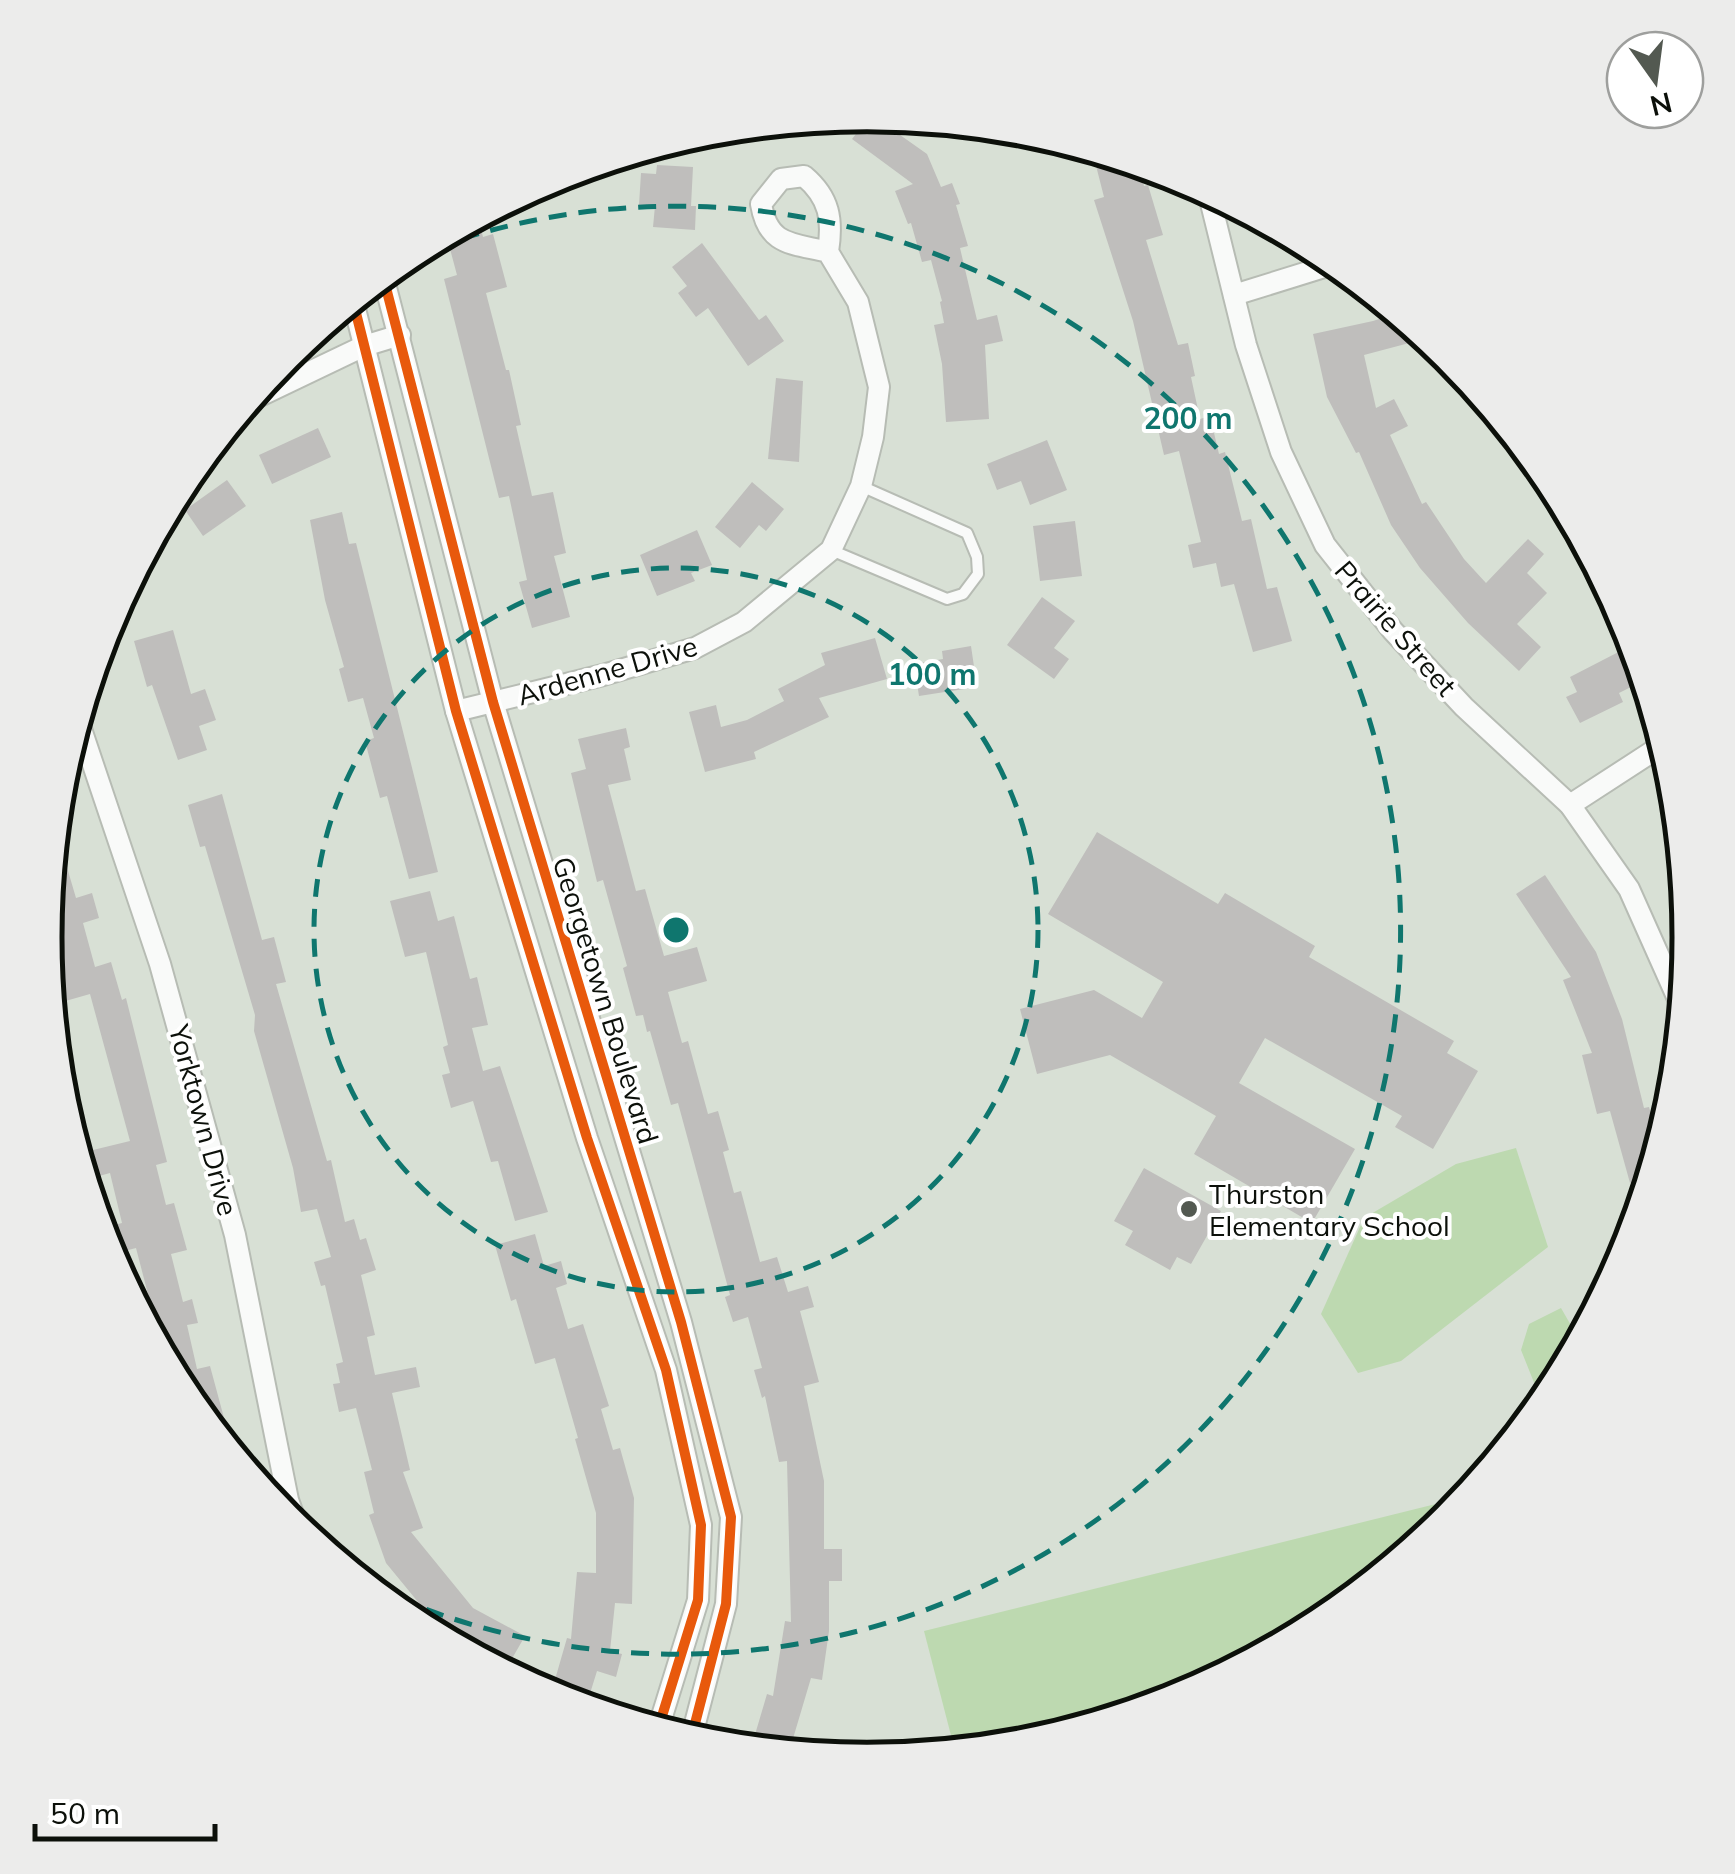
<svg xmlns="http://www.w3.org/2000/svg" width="1735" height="1874" font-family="Mulish,sans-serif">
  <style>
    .green { fill: #bdd9b0 }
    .building { fill: #bfbebc }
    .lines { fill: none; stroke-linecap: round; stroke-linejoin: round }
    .lane-casing { stroke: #b7bcb4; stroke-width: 14 }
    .street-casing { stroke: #b7bcb4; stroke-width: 24 }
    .lane { stroke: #f9faf9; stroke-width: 10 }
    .street { stroke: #f9faf9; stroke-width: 20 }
    .cycleway-casing { stroke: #fff; stroke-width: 16 }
    .cycleway { stroke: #e8590c; stroke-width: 10 }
    .ring { fill: none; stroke: #0f766e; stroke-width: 5; stroke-dasharray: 18 12 }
    .poi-dot { fill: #535951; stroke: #fff; stroke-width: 4 }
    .labels { text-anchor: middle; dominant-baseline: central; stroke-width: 8; stroke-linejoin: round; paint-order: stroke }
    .street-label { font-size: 28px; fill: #0c100a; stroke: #fff }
    .poi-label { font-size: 28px; fill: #0c100a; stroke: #fff; text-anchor: start }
    .rim { fill: none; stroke: #0c100a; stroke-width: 5 }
    .centre { fill: #0f766e; stroke: #fff; stroke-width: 5 }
    .ring-label { font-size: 30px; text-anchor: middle; font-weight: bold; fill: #0f766e; stroke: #fff; stroke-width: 8; stroke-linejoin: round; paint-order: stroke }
  </style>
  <rect width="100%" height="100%" fill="#d8e0d5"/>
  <!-- green -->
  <g class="green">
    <path d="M1516,1148L1548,1247L1401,1361L1358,1373L1321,1314L1364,1218L1456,1164Z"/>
    <path d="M1561,1308L1580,1341L1543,1405L1521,1350L1529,1324Z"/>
    <path d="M1468,1496L1449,1519L1324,1621L1182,1697L1027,1744L955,1751L924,1631Z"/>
  </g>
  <!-- building -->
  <g class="building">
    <path d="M871,115L902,118L893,130L927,154L941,187L952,183L960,204L956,205L968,246L960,248L977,320L997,315L1003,341L985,345L989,419L946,422L942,364L934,325L944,323L940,302L942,301L931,260L922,262L911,223L908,224L895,191L913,184L852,139Z"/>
    <path d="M1092,150L1138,164L1144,186L1148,185L1163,235L1146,240L1178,345L1188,343L1195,376L1191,377L1200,419L1210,416L1219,454L1225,452L1242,521L1251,519L1267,589L1277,587L1292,641L1253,652L1234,584L1221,587L1216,563L1193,568L1188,545L1201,542L1179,451L1164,455L1133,321L1094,200L1104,197Z"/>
    <path d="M657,165L693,167L691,206H696L695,230L653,227L655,206L639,205L641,173L656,174Z"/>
    <path d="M478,217L483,237L493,234L507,287L486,293L506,370H509L521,425L516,426L532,496L553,492L566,553L554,556L570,617L532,628L519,582L527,580L509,496L499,498L444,279L457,275L446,234Z"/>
    <path d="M702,243L759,320L766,315L784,341L748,366L708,308L696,317L678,293L687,286L672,267Z"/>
    <path d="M1397,313L1428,338L1364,355L1376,408L1394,399L1408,426L1390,435L1422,504L1426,502L1464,559L1486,583L1528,539L1544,554L1527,573L1547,593L1517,624L1541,647L1519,671L1468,623L1420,568L1391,525L1359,452L1356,453L1327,397L1313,334L1373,321Z"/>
    <path d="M776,378L803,381L799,462L768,459Z"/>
    <path d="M318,428L331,457L272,484L259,455Z"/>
    <path d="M1047,440L1067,490L1030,505L1021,481L997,490L987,464Z"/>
    <path d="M227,480L246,506L203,536L185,510Z"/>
    <path d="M752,482L784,509L766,531L759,525L740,548L715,527Z"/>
    <path d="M342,512L349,544L356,543L438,872L409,879L387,796L380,798L365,741L374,738L363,698L348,702L339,669L344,667L325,600L310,520Z"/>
    <path d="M1075,521L1082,576L1040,581L1033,526Z"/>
    <path d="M697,530L712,565L691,573L695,581L657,596L640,555Z"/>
    <path d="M1042,597L1075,621L1054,648L1069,659L1054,679L1007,645Z"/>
    <path d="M173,630L191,694L205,689L216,720L199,726L207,750L178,760L152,685L147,687L134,641Z"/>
    <path d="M875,638L887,679L819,698L829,717L754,752L756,759L705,772L689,712L716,705L721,727L747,720L784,701L778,689L825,665L821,653Z"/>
    <path d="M1634,644L1645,680L1619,693L1623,702L1580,723L1566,697L1577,692L1570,677Z"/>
    <path d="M971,646L977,687L919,696L914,664L943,659L942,651Z"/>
    <path d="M626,728L630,747L624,749L631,780L608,785L636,891L645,889L664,956L697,947L707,981L668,992L682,1043L688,1041L708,1114L718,1111L729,1150L723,1152L734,1193L741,1191L760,1262L777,1257L788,1292L808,1286L814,1307L800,1311L819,1382L804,1386L824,1481V1549H842V1581H829V1631L822,1680L811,1678L789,1752L751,1748L767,1694L773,1696L785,1621L791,1622L787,1461L779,1462L765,1396L762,1398L754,1370L762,1368L748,1317L733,1322L725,1297L730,1295L678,1103L671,1105L650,1031L647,1032L643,1015L636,1016L623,968L627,966L603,880L597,882L571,773L586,769L578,739Z"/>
    <path d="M222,794L262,940L274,937L286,982L276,984L327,1161L331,1160L345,1222L354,1219L360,1240L366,1238L376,1270L361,1275L375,1335L367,1337L375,1375L416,1367L420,1387L392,1393L410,1470L403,1472L423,1528L411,1532L473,1608L525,1636L506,1669L446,1636L386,1563L369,1515L374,1513L364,1472L372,1470L356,1408L339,1412L333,1384L340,1383L336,1364L343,1362L325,1285L321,1286L314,1262L331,1257L317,1209L301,1212L293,1168L254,1031L255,1015L205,846L200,847L188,805Z"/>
    <path d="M56,830L76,898L92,893L99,918L83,923L95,967L111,962L122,1000L126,998L167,1162L156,1165L166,1205L174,1203L187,1250L171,1254L183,1302L192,1299L198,1323L187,1325L197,1369L210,1366L234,1455L183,1393L140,1312L137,1301L149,1298L136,1248L117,1253L110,1226L122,1223L110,1173L99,1176L93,1150L130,1141L90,994L62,1002L46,947Z"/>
    <path d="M1097,832L1218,904L1225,893L1315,946L1309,957L1454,1041L1447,1053L1478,1071L1433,1149L1395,1127L1402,1116L1265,1038L1239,1083L1355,1149L1312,1223L1194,1154L1216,1116L1110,1055L1037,1074L1020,1009L1094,990L1142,1018L1163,982L1048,914Z"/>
    <path d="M1545,875L1596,952L1622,1019L1644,1108L1649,1107L1660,1145L1650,1178L1630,1183L1610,1111L1597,1114L1582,1055L1592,1053L1563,980L1571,977L1516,894Z"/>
    <path d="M430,891L438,921L454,916L470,979L477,977L488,1025L472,1028L483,1071L500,1066L548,1212L515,1221L498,1161L491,1162L473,1101L451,1108L442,1075L450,1073L443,1047L448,1045L426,952L405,957L390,901Z"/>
    <path d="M1144,1168L1221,1211L1191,1264L1177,1257L1170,1270L1125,1245L1133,1231L1114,1221Z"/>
    <path d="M535,1234L544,1266L561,1261L567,1284L556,1288L568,1329L583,1324L609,1406L601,1409L613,1450L620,1448L634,1498L632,1604L615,1603L610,1651L622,1654L616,1677L597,1671L588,1700L552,1690L567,1638L571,1639L577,1572L596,1573V1513L575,1439L578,1438L555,1358L535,1364L516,1299L511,1301L495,1245Z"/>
  </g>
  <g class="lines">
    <defs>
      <path id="lane" d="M831,550L947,599L963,594L978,574L977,557L967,533L861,486"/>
      <g id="street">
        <path d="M1208,191L1246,345L1281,452L1325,545L1393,631L1464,707L1570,805L1629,889L1683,1010"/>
        <path d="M383,276L493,702L681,1322L731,1517L726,1604L691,1739"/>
        <path d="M1234,295L1337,263"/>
        <path d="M353,301L456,711L587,1138L666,1370L701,1525L698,1600L658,1729"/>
        <path d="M247,402L364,346L400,335"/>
        <path d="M456,711L603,675L695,648L744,622L831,550L861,486L873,437L879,387L858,302L828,252C833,220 830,198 804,176L781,179L761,204C768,246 792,243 828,252"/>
        <path d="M78,720L160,964L235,1235L288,1500L298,1528"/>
        <path d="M1570,805L1664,744"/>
      </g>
    </defs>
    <!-- lane casing -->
    <use href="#lane" class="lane-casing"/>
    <!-- street casing -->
    <use href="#street" class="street-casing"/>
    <!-- lane -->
    <use href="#lane" class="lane"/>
    <!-- street -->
    <use href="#street" class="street"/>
    <defs>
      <g id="cycleway">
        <path d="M383,276L493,702L681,1322L731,1517L726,1604L691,1739"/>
        <path d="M353,301L456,711L587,1138L666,1370L701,1525L698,1600L658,1729"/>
      </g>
    </defs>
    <!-- cycleway casing -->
    <use href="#cycleway" class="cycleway-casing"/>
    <!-- cycleway -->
    <use href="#cycleway" class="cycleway"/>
  </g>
  <!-- distance rings -->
  <g class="ring">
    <circle cx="676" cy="930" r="362"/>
    <path d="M405 259A724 724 0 1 1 370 1586"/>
  </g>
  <!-- markers -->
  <circle class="poi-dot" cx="1189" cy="1209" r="10"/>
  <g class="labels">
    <!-- street labels -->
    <g class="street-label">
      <text transform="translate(1396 628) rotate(49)">Prairie Street</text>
      <text transform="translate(607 670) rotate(-16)">Ardenne Drive</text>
      <text transform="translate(606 1000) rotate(73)">Georgetown Boulevard</text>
      <text transform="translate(204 1120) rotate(75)">Yorktown Drive</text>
    </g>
    <!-- poi labels -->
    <g class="poi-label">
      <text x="1209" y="1193">Thurston<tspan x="1209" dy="32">Elementary School</tspan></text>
    </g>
  </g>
  <!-- crop -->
  <path d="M0 0H1735V1874H0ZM62 937a805 805 0 1 1 1610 0a805 805 0 1 1-1610 0Z" fill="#ececeb" fill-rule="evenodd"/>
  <path class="rim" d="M62 937a805 805 0 1 1 1610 0a805 805 0 1 1-1610 0Z"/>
  <circle cx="676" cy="930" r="15" class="centre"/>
  <g class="ring-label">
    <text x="1188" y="429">200 m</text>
    <text x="932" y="685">100 m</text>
  </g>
  <!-- north arrow -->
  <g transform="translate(1655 80) rotate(166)"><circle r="48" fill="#ffffff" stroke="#9e9f9d" stroke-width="2.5"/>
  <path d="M0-8L18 38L0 25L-18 38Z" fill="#535951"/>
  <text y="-15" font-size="28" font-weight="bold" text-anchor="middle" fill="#0c100a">N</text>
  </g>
  <!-- scale -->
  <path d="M35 1824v15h180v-15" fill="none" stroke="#0c100a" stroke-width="5"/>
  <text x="50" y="1824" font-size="30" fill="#0c100a" stroke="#ffffff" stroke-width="8" paint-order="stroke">50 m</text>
</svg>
